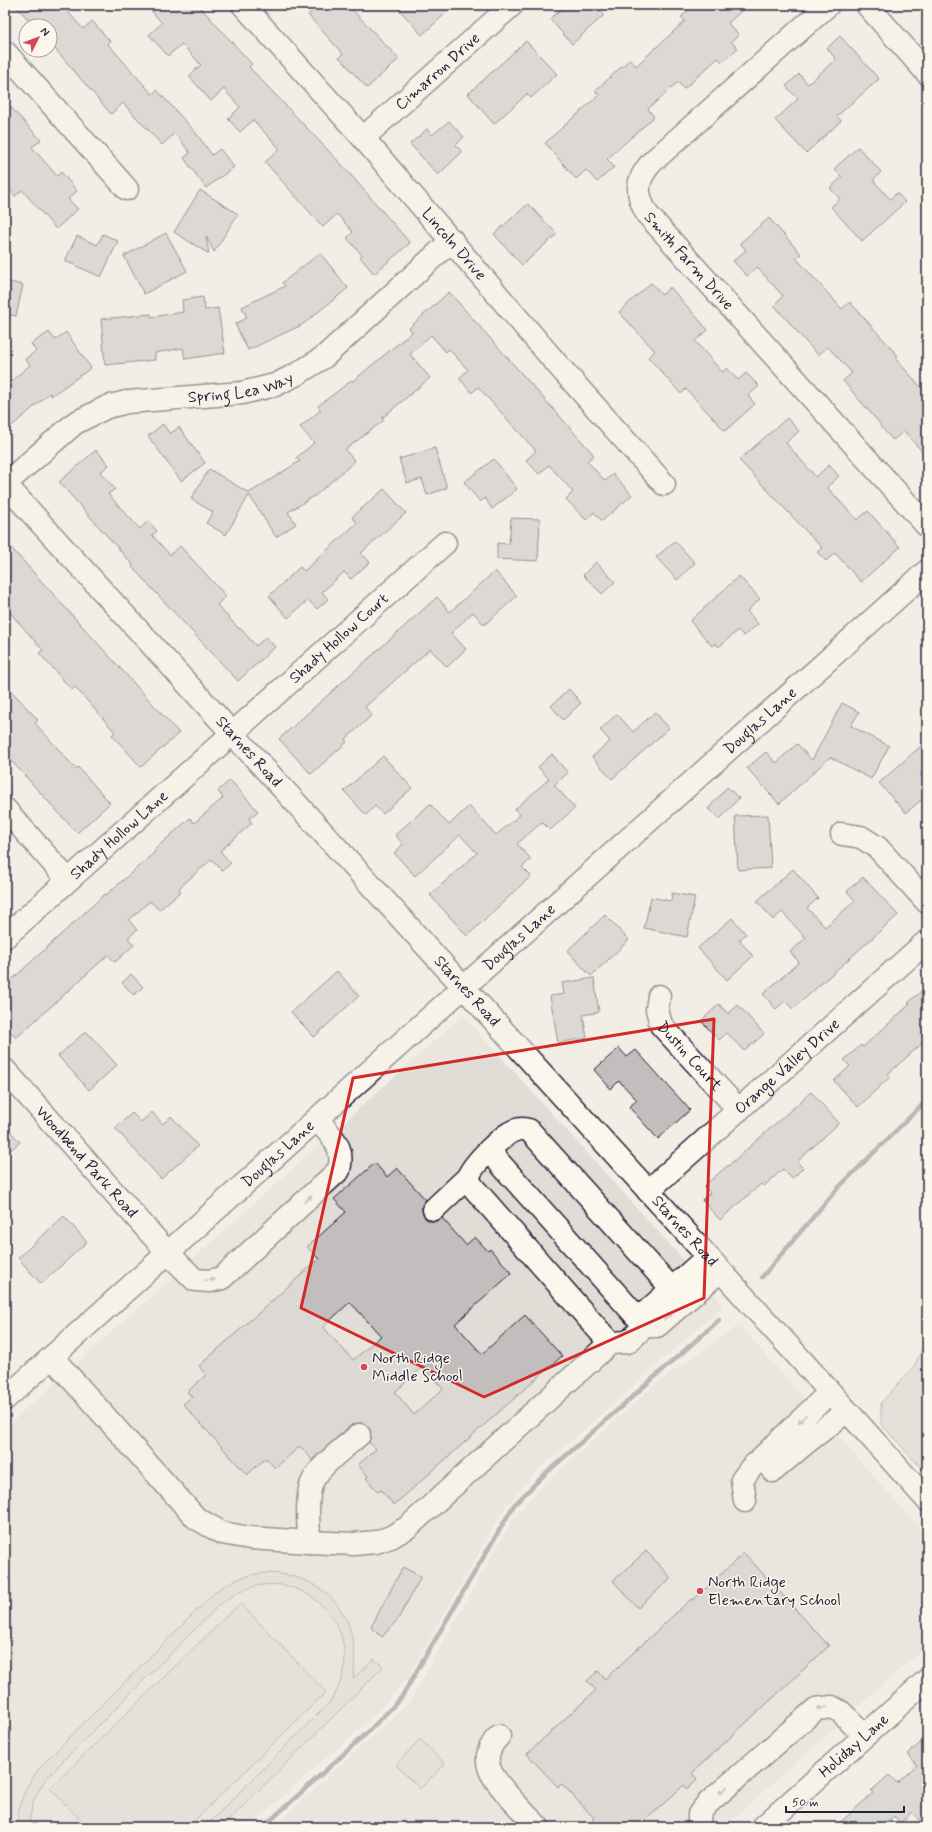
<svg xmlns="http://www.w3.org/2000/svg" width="932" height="1832" font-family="Mynerve,sans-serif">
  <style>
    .built { fill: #e0dcd6 }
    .green { fill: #d4d1cc; stroke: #7b7a84 }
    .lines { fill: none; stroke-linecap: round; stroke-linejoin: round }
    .stream { stroke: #76747f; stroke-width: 4.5 }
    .building { fill: #c2bebe; stroke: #22223b; fill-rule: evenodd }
    .minor-casing { stroke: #22223b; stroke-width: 25 }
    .major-casing { stroke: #22223b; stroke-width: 25 }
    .minor { stroke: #fbf7ec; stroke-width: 22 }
    .major { stroke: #fbf7ec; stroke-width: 22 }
    .oneway { fill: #99979c }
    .marked { fill: none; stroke: #d62828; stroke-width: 3; stroke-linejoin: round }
    .poi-dot { fill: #d1495b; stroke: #fbf7ec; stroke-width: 1.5 }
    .labels { text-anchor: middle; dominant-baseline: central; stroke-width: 3; stroke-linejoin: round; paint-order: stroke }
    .street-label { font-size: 16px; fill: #22223b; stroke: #fbf7ec }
    .poi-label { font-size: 16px; fill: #22223b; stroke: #fbf7ec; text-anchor: start }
  </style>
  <rect width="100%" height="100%" fill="#f2eee5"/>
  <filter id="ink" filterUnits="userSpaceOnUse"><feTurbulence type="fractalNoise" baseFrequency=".025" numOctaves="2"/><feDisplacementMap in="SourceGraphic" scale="8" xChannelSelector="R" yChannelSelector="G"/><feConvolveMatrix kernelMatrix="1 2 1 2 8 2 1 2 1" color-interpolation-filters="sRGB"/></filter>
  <g filter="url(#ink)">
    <!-- built -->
    <g class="built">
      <path d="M463,1015L724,1305L534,1474L505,1507L408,1677L375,1715L249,1827H5V1428Z"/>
      <path d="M739,1325L927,1536V1645L724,1827H273L409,1702L513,1519L537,1491L653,1386Z"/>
    </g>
    <!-- green -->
    <g class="green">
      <path d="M927,1336V1474L881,1424V1403L915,1365Z"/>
      <path d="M264,1573C326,1572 363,1618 353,1679L374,1659L383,1667L222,1827H205L327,1705C384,1636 292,1540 217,1607L51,1773C37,1789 30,1806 29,1827H17C17,1802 28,1780 45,1762L214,1593C229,1581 246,1575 264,1573Z"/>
      <path d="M240,1603L326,1692L188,1827H87L50,1788Z"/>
      <path d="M420,1739L445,1764L420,1789L396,1765Z"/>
    </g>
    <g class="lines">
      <!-- stream -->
      <g class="stream">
        <path d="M762,1277L837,1189L927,1100"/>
        <path d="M263,1827L367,1733L401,1698L514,1505L544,1475L719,1320"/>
      </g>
    </g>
    <!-- building -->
    <g class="building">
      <path d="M15,5H62L83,29L92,21L110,41L107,43L152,94L157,90L196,133L212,155L220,149L234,167L206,188L184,158L190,153L175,133L162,145L123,103L111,114L50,43V26H34Z"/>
      <path d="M146,5H198L252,64L249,67L343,166L410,243L374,274L360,257L362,255L347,238L353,232L337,214L323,227L265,162L280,149L253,120L240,132L228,119L240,107L224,89L211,101L189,76L201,65L182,44L168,56L149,35L162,23Z"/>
      <path d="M320,5H348L399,59L367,88L339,57L343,54L308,15Z"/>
      <path d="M395,5H455L422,35Z"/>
      <path d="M566,5H595L604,15L572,44L550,19Z"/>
      <path d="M694,5H748L728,23L739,35L731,42L738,48L722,62L718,58L684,89L678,82L648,109L654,117L607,159L614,167L597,182L586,170L576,179L545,143L599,95L595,91L630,59L636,66L685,21L681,17Z"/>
      <path d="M840,36L879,79L837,116L841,121L806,153L775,120L798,99L786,86L799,74L808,84L836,59L827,48Z"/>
      <path d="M526,41L557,74L531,98L527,94L494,124L468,94Z"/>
      <path d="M5,101L41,140L32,147L57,176L61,172L77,191L68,199L78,209L56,229L22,190L15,196L5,185Z"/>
      <path d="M449,121L464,137L456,145L462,152L438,175L410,144L427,129L432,135Z"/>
      <path d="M858,147L881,172L873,180L890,199L897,193L905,202L862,241L831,207L840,199L830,188L842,177L834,169Z"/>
      <path d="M200,190L238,214L214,252L206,236L209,254L174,232Z"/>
      <path d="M528,204L557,234L522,265L494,234Z"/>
      <path d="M769,218L801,254L796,258L842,309L850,302L898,356L895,358L927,394V457L904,431L893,440L880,426L881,425L843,381L852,373L828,347L818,355L806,342L774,305L783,296L757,267L747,276L733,261L746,250L740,243Z"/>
      <path d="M166,233L187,271L144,294L124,256Z"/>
      <path d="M103,234L118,241L101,277L65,261L77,236L97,245Z"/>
      <path d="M320,253L348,288L302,325L248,350L235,324L247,318L242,307L285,286L282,283Z"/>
      <path d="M5,281L23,285L16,316L5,314Z"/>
      <path d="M651,283L662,295L670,287L708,330L695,341L722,372L727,368L738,380L746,373L759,386L748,396L755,404L725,431L686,389L681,394L648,357L655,351L619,312Z"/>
      <path d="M449,292L594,455L587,461L605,481L613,474L632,495L602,521L594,512L586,520L566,499L573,492L549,465L539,474L526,460L536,451L478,387L472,393L459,378L468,370L449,349L446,352L431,335L410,354L430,378L382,418L384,420L345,450L355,461L316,495L288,512L296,524L276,537L249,495L226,535L206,523L213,512L191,499L209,469L249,493L300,461L296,458L314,443L300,427L321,410L318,406L352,380L353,381L412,332L409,328Z"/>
      <path d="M203,297L205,310L218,308L225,353L185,359L183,348L155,353V360L105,365L101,319L151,314V317L183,312L182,300Z"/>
      <path d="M49,332L55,340L66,332L91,368L51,396L50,393L5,432V386L30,365L25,359L36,351L31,344Z"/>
      <path d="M787,418L799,431L786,443L816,477L829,465L839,476L827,487L857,520L868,511L900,547L861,582L835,553L826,561L817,552L822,548L739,460Z"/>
      <path d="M163,424L170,434L179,427L205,463L181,481L148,436Z"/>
      <path d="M435,448L447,488L427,495L422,479L407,483L399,459Z"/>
      <path d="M96,450L109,465L100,472L115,489L108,494L140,529L148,521L157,531L152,535L170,555L180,546L226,596L217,605L239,629L240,628L256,646L266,637L275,647L238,681L132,567L133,565L59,482Z"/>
      <path d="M494,459L517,489L492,509L485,498L480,502L464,482Z"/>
      <path d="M384,489L406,513L361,553L370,562L351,579L344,572L322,592L328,599L317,609L308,600L288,618L269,596L300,567L304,571L357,523L352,517Z"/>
      <path d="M511,518L540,519L538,561L497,559V543L509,544Z"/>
      <path d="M5,541L179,733L141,767L112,735L115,732L75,687L72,690L39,653L43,650L5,607Z"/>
      <path d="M675,541L695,563L677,580L656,557Z"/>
      <path d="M596,562L615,582L602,594L583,575Z"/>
      <path d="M495,571L517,596L484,625L473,612L451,633L466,649L447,667L430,649L365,707L372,715L345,740L347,742L311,774L279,739L437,597L450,612Z"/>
      <path d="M739,576L760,599L747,611L758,624L744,636L738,630L719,647L715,643L712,646L690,621Z"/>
      <path d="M5,684L38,720L35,723L76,769L78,767L110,803L77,833L5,754Z"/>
      <path d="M569,689L581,703L563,720L551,706Z"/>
      <path d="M842,703L859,712L851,726L889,746L871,779L830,757L779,804L747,768L766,752L776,763L797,744L812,760Z"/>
      <path d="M655,712L669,728L612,779L592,757L610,741L600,730L617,714L633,732Z"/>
      <path d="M921,746L927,753V768L920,774L927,782V795L906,813L879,783Z"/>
      <path d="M552,754L568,773L554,785L575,808L550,830L542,822L517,844L531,859L522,867L531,876L467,936L430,895L477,853L460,835L415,876L394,853L403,844L395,835L430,804L449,825L469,806L496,835L520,815L515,809L549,779L538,767Z"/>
      <path d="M383,756L412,788L383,814L375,806L366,815L344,791Z"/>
      <path d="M230,780L258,811L249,819L252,823L220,851L231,863L222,871L212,859L179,888L181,891L159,910L150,901L129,920L137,930L128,938L134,945L115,962L108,955L16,1038L5,1025V986L105,894L106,895L155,852L154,850L190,818L194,823L223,798L218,791Z"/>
      <path d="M727,787L739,798L720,819L708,809Z"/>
      <path d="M768,815L771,868L738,870L735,816Z"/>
      <path d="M793,869L818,898L807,908L825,927L855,901L847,891L863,877L898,915L793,1009L785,1001L776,1009L763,994L799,962L790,952L806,938L782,912L773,920L757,901Z"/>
      <path d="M672,893L695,897L687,937L644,928L651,897L671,901Z"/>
      <path d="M605,915L629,940L591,976L567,951Z"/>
      <path d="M732,918L746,934L739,940L753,956L727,980L698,948Z"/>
      <path d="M337,971L359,996L314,1037L291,1012Z"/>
      <path d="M131,974L143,987L134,995L122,983Z"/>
      <path d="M594,978L599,1012L583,1015L587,1038L558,1043L550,996L564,994L562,983Z"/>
      <path d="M927,986V1039L888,1074L890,1077L858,1107L834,1081L850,1066L844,1060L861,1045L863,1047L910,1004L908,1003Z"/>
      <path d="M719,1004L728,1014L738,1005L764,1034L744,1051L727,1033L719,1040L701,1021Z"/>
      <path d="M86,1031L117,1065L89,1090L58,1056Z"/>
      <path d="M619,1048L627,1057L636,1050L690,1110L658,1139L629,1107L637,1100L619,1081L611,1089L594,1070Z"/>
      <path d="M811,1092L839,1123L797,1162L803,1168L792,1179L783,1169L764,1186L761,1184L720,1220L702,1200L710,1193L704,1186L727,1166H728Z"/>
      <path d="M152,1112L163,1124L171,1116L198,1146L161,1179L115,1128L132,1113L141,1122Z"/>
      <path d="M5,1126L20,1142L5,1155Z"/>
      <path d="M375,1163L387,1177L397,1168L426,1200L422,1205V1211L425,1218L430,1221H436L442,1218L466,1245L475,1237L488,1251L490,1249L512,1273L455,1324L482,1354L525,1315L562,1356L394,1505L381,1490L378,1492L366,1478L368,1476L358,1465L376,1449L369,1442L371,1432L368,1427L364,1423H357L351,1425L312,1460L300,1446L275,1468L266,1458L247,1475L183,1404L192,1397L187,1392L206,1375L199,1366L319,1259L307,1247L346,1212L334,1199ZM350,1302L381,1336L353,1360L323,1327ZM423,1367L443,1389L414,1415L395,1392Z"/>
      <path d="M64,1216L87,1242L41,1284L18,1258Z"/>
      <path d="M646,1551L671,1578L638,1608L613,1581Z"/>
      <path d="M744,1553L829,1646L692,1773L697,1779L687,1789L684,1785L638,1827H598L592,1820L594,1818L562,1784L558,1787L527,1754L596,1690L587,1681L598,1671L605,1679L691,1599L693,1600Z"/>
      <path d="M403,1567L421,1577L398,1619L382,1637L371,1627Z"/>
      <path d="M927,1737V1827H925L912,1812L900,1823L894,1816L881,1827H835L873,1793L871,1791L889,1775L897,1783L917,1765L908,1754Z"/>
    </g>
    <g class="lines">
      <defs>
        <g id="minor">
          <path id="s1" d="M243,5L363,138L557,364L664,484"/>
          <path id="s2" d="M828,5L652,162C636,180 635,192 647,214L927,526"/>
          <path d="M867,5L927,73"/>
          <path d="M5,52L127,189"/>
          <path id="s3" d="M363,138L512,5"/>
          <path id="s4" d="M5,484L75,423L107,407L127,402L242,393L275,385L297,374L324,357L452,240"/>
          <path d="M5,809L68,880"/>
          <path d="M842,834L861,837L877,847L927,902"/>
          <path id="s5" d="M5,937L445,543"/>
          <path id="s6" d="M659,996L657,1009L661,1025L739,1110"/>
          <path id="s7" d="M5,1070L168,1253L195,1280L210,1281L222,1278L339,1170C345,1147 332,1136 317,1120"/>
          <path id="s8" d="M648,1191L927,941"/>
          <path d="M434,1209L468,1177"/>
          <path d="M707,1257L645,1313V1326H657L720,1271"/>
          <path d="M610,1343L472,1186L468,1177C473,1164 503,1134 516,1130C521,1128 524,1129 529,1130L672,1289"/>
          <path d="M52,1357L196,1518L222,1533L250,1538L309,1542L354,1544L376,1542L391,1537L408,1527L610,1343L628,1342L645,1326L489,1151"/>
          <path id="s9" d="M5,1399L927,571"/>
          <path d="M773,1471L807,1442L847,1411"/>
          <path d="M745,1501L742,1480L750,1469L830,1392"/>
          <path d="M309,1542C309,1525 306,1506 310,1489C313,1470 344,1448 359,1435"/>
          <path d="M499,1736C491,1744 485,1755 489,1767C493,1783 526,1814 538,1827"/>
          <path d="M699,1827V1814L707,1804L816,1709L832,1707L841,1712L865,1735"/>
          <path id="s10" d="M763,1827L927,1680"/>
        </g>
        <g id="major">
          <path id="s11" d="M5,484C313,822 622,1159 927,1500"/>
        </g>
      </defs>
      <!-- minor casing -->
      <use href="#minor" class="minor-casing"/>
      <!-- major casing -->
      <use href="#major" class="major-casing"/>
      <!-- minor -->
      <use href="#minor" class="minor"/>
      <!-- major -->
      <use href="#major" class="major"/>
    </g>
    <!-- one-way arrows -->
    <defs><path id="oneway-solid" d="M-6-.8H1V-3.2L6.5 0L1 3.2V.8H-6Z"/></defs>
    <g class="oneway">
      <use href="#oneway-solid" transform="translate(308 1199) rotate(-43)"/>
      <use href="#oneway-solid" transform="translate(210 1280) rotate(-5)"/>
      <use href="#oneway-solid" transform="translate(668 1316) rotate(-42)"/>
      <use href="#oneway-solid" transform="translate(802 1419) rotate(136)"/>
      <use href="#oneway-solid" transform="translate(822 1708) rotate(171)"/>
      <use href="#oneway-solid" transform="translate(723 1790) rotate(139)"/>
    </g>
  </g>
  <!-- marked area -->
  <path d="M0 0H932V1832H0ZM714,1019L704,1298L484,1397L301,1308L353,1078Z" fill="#f2eee5" fill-opacity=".55" fill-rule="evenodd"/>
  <path class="marked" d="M714,1019L704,1298L484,1397L301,1308L353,1078Z"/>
  <!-- markers -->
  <g class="poi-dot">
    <circle cx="364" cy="1367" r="4"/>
    <circle cx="700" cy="1591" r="4"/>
  </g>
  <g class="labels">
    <!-- street labels -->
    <g class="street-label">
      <text stroke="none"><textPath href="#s3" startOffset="100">Cimarron Drive</textPath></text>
      <text stroke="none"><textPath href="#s1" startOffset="319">Lincoln Drive</textPath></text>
      <text stroke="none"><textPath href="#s2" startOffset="356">Smith Farm Drive</textPath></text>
      <text stroke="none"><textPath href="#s4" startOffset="264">Spring Lea Way</textPath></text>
      <text stroke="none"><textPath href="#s5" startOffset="448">Shady Hollow Court</textPath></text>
      <text stroke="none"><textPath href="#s9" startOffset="1015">Douglas Lane</textPath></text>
      <text stroke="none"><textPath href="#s11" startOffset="362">Starnes Road</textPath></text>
      <text stroke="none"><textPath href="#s5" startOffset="153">Shady Hollow Lane</textPath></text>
      <text stroke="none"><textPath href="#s9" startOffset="691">Douglas Lane</textPath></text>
      <text stroke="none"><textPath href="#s11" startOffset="686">Starnes Road</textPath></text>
      <text stroke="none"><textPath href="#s6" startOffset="72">Dustin Court</textPath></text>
      <text stroke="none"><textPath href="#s8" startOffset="187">Orange Valley Drive</textPath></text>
      <text stroke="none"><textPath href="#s9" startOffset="367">Douglas Lane</textPath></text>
      <text stroke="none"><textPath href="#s7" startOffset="123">Woodbend Park Road</textPath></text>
      <text stroke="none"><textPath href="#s11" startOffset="1010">Starnes Road</textPath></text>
      <text stroke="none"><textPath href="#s10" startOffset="122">Holiday Lane</textPath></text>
    </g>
    <!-- poi labels -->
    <g class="poi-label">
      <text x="372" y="1358">North Ridge<tspan x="372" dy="18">Middle School</tspan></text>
      <text x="708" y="1582">North Ridge<tspan x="708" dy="18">Elementary School</tspan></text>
    </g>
  </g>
  <!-- margin -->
  <rect width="932" height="1832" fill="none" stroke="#fbf7ec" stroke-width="20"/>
  <rect x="10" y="10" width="912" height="1812" fill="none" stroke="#22223b" stroke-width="1.5" filter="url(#ink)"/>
  <!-- north arrow -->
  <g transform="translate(38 38) rotate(48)"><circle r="19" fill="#fbf7ec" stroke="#a4a2a5"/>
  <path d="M0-3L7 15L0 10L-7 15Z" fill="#d1495b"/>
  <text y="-6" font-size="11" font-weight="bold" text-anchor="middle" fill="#22223b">N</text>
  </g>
  <!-- scale -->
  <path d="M786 1806v6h118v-6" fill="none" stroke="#22223b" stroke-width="2"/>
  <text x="792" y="1806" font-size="12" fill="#22223b" stroke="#fbf7ec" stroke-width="3" paint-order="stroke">50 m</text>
</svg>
